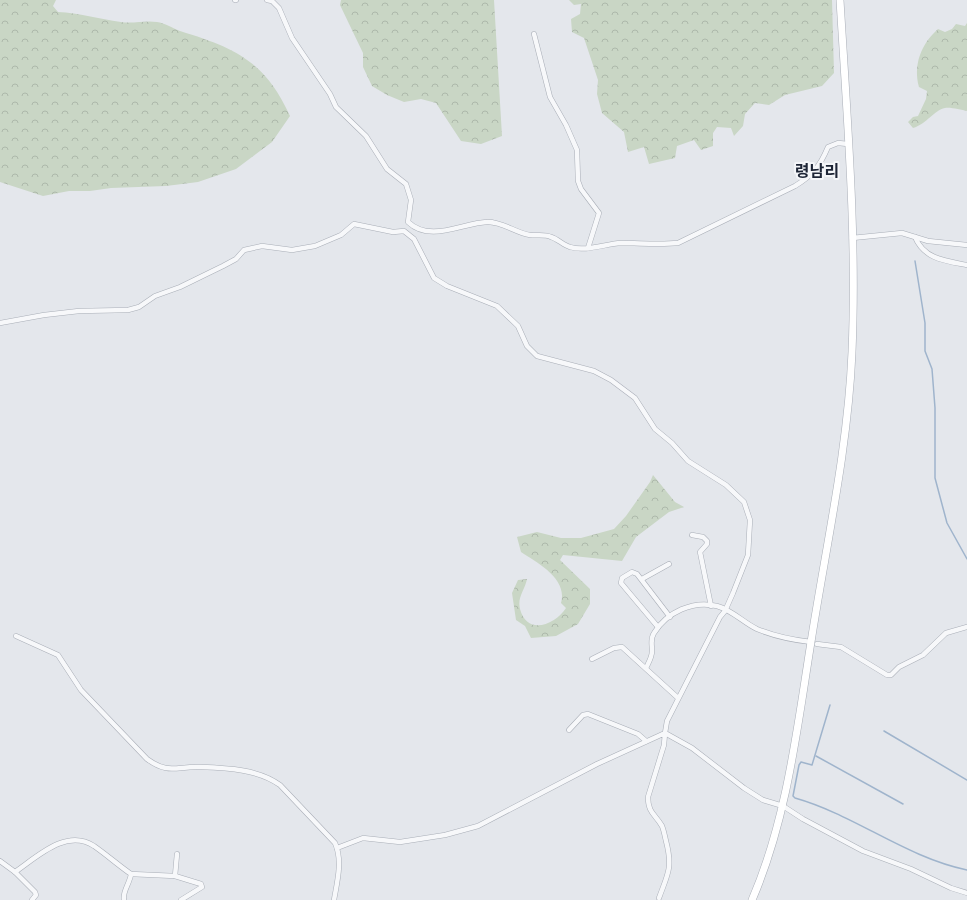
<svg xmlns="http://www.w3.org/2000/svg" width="967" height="900" font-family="'Public Sans','Noto Sans KR',sans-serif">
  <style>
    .forest { fill: url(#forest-crowns) }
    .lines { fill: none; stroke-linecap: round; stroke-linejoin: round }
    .stream { stroke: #9fb4cc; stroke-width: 1.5 }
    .minor-casing { stroke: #a9aeb7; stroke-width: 5.5 }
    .secondary-casing { stroke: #a9aeb7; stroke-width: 8 }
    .minor { stroke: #f7f8fa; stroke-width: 4.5 }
    .secondary { stroke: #fff; stroke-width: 7 }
    .labels { text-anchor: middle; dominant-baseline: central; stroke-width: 4; stroke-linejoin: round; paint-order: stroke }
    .quarter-label { font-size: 16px; font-weight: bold; fill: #1d2536; stroke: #f4f6f9 }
  </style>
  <defs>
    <pattern id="forest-crowns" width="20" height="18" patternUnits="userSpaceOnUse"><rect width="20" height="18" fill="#c9d6c5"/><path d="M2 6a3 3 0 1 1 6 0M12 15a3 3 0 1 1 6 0" fill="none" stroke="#adb8ab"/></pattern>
  </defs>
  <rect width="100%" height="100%" fill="#e4e7ec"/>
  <!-- forest -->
  <g class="forest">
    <path d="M0,0H56L53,6L58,12C79,13 99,19 121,22C133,24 145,20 157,22C165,23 172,28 180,31C235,48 265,61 290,116L272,142L236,169L198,182L166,186L111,188L90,191H69L43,196L0,182Z"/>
    <path d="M341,0H494L502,136L481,144L461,141L436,103L421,99L404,102L387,95L372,86L363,67V53L340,5Z"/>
    <path d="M569,0H832L834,73L822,86L785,95L769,105L755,103L745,114L743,126L734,136L731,128L717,127L713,133V146L701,150L694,140L677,146L675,158L649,164L644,147L628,152L624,132L602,113L597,94L598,80L584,38L572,32L571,19L580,14L581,4L574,5Z"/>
    <path d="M967,23V111C961,110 951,107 945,108C934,110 927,124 913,128L908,122L913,117L918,116L926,99L927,91L919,87C913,65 921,44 938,29L945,32L952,29L956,24L965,26Z"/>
    <path d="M653,475L675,502L684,507L669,512L636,537L622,561L563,555L560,560L590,589V604L578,624L556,636L531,638L525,626L516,620L512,593L518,580L527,579C525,590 517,597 520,609C527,636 555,625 566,608L561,603C568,579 538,563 521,552L517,537L537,532L561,538H581L614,529L626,516L650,482Z"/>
  </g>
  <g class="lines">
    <!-- stream -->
    <g class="stream">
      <path d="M915,261L925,323V351L932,369L935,408V478L947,523L967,559"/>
      <path d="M830,705L812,765L801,762L799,765L793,796L795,798C855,815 905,857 967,870"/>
      <path d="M884,731L967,780"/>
      <path d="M816,756L903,804"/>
    </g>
    <defs>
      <g id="minor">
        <path d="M235,0H236"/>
        <path d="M267,0L272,1L279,8L292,38L330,94L336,107L366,136L387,169L406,184L411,200L408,222C430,243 462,223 487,222C501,221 516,233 530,235C537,236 545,234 551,237C558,239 563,245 570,247C585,252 605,244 621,243C640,243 659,245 678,243L795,186C813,175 820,166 828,147L838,143L848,144"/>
        <path d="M534,34L550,97L566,125L577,150L578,181L581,189L599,213L588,248"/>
        <path d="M915,237C924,259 945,261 967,265"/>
        <path d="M852,238L902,233L928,241L967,245"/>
        <path d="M0,323L44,315L79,311L128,310L139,307L155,296L180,287L223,266L236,259L244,250L262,246L292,250L315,246L341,235L354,224L393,232L404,231L414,239L434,278L447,286L497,306L518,326L527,346L537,356L594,371L611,380L635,398L655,429L672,443L688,461L726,485L744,502L750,520L748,555L733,593L725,611L720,617L667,721L665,733L692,748L744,788L763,800L783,806L803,819L863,851L911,869L951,888L967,893"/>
        <path d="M692,535L703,537L707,541V544L700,552L711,606"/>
        <path d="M642,579L669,564"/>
        <path d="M658,627L621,583L622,578L632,572L637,574L670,617"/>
        <path d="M16,636L58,655L81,690L147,759C169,775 176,766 200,767C227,768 258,769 280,785L335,843C343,861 337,882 334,900"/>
        <path d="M817,644L841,647L887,675H891L899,667L923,655L946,633L967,627"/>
        <path d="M592,659L614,648L622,647L678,698"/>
        <path d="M646,668C649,662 652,657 652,651C652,644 650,639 654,633C667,612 693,600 717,606C732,610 744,623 757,629C774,636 793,640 811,642"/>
        <path d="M569,730L583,715L588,714L638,734L646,741"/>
        <path d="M337,848L363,838L400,842L445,835L478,826L597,764L665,733L664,745L648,797C648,813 655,814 662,826C664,831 665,837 666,841C673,868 668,873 659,898"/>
        <path d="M0,861L15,872L35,892L36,895L32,900"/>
        <path d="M15,872C37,857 66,828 94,846C107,855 118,865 131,874C130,883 122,892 124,900"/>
        <path d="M131,874L175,876L201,884L202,887L181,900"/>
        <path d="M175,876L177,854"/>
      </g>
      <path id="secondary" d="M752,900C787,819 797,729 811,642C826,546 848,449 852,352C857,235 847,117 840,0"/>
    </defs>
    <!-- minor casing -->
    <use href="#minor" class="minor-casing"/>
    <!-- secondary casing -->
    <use href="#secondary" class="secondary-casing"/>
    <!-- minor -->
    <use href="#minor" class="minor"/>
    <!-- secondary -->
    <use href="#secondary" class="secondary"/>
  </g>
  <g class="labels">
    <!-- quarter labels -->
    <g class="quarter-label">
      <text x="817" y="171">령남리</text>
    </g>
  </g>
</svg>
